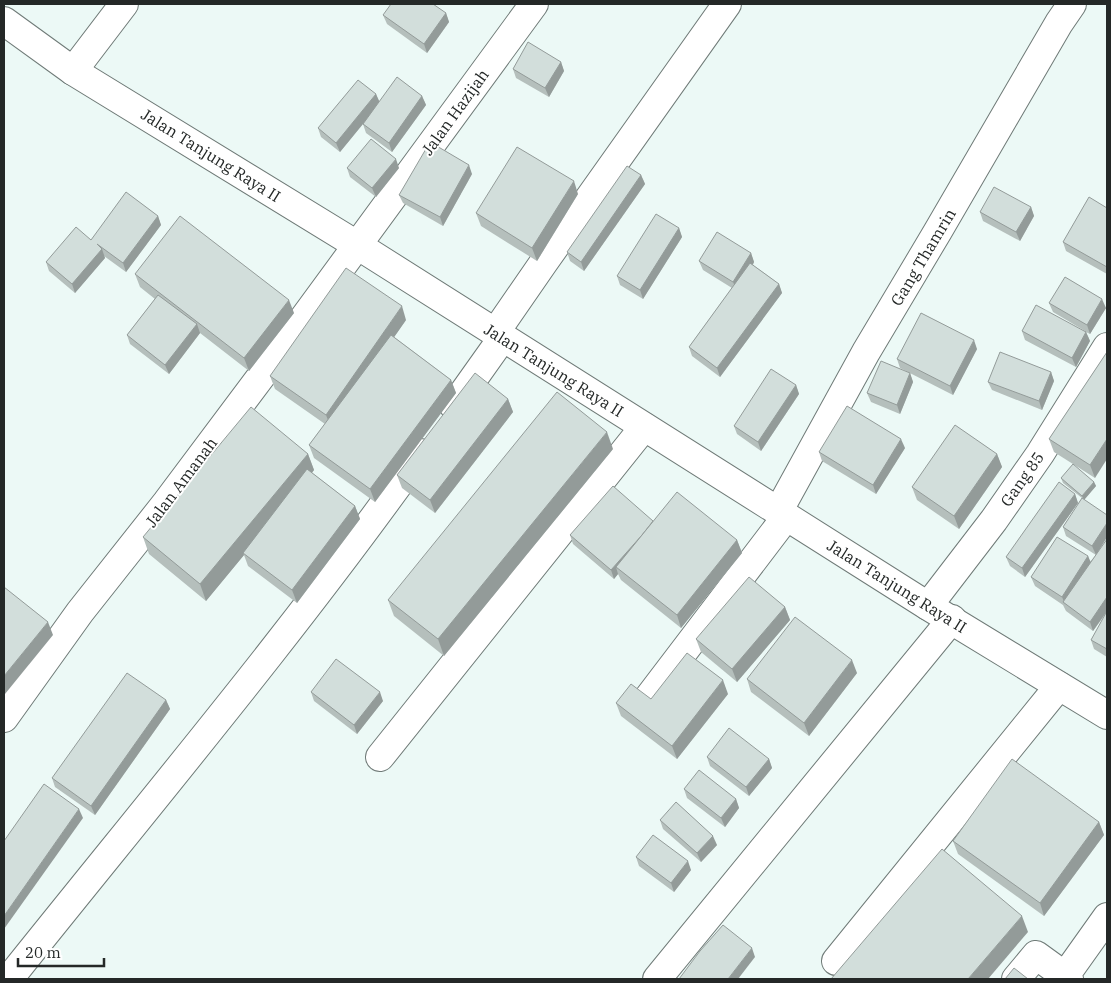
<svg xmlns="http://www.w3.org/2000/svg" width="1111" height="983" font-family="'IBM Plex Serif',serif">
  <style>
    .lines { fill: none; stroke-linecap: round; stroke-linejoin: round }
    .minor-casing { stroke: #6f7a77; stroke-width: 30 }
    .minor { stroke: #fff; stroke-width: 28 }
    .wall { fill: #b5bfbc }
    .shaded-wall { fill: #939b99 }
    .building { fill: #d2dedb; stroke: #939b99 }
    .labels { text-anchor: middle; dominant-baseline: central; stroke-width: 4; stroke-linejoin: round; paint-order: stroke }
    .street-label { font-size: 16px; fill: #242827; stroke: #fff }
  </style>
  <rect width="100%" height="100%" fill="#ecf9f6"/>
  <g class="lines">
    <defs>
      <g id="minor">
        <path d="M4,21L73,71L357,245L928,606L1107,715"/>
        <path d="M73,71L124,4"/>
        <path d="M495,333L544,262L727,4"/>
        <path d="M454,406L503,337"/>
        <path d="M778,512L866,352L938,231L1059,23L1072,4"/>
        <path d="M928,606L994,520L1040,454L1107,347"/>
        <path d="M649,697L786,517"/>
        <path d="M4,718L80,612L167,502L271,363L534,4"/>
        <path d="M380,757L644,427"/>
        <path d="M836,961L1059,686"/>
        <path d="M9,979C148,805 292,634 421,453"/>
        <path d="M657,979L952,619"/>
        <path d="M1016,979L1036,955L1065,976"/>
        <path d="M1069,979L1065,976L1107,917"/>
      </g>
    </defs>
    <!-- minor casing -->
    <use href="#minor" class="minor-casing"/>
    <!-- minor -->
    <use href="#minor" class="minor"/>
  </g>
  <!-- wall -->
  <g class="wall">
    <path d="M446,13L449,22L427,53L387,24L383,15Z"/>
    <path d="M561,62L564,71L549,97L516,78L513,69Z"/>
    <path d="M376,94L379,102L422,96L426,105L392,152L366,133L363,124L340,152L321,137L318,128Z"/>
    <path d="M347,168H399L376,197L350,177Z"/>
    <path d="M472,174L443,226L403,203L399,195Z"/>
    <path d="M641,175L645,184L584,271L570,261L567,252Z"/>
    <path d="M578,194L537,261L481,226L476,213Z"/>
    <path d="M1031,207L1034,216L1020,241L983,221L980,212Z"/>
    <path d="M1107,208V274L1066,251L1063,242Z"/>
    <path d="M158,216L161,225L126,272L104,256L105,258L75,293L49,271L46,262L91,240Z"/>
    <path d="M679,228L682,237L643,299L620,285L617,276Z"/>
    <path d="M751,253L754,262L753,265L779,284L782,293L720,377L692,356L689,347L732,288L703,270L699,261Z"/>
    <path d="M135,274L294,313L249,371L200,333L169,374L130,344L127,335L155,299L140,287Z"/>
    <path d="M1049,303L1106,308L1090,334L1086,332L1090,341L1076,367L1025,340L1022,331H1085L1053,312Z"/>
    <path d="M406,320L394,337L451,380L456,393L375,502L314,458L309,445L325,424L275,389L270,376Z"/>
    <path d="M977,349L953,395L900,368L897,359Z"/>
    <path d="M1107,352L1095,478L1054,452L1049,439Z"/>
    <path d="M1051,372L1054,381L1042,410L992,390L988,382Z"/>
    <path d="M910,373L913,382L900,414L871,402L867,393Z"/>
    <path d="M796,385L799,394L761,451L737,434L734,426Z"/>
    <path d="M508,399L513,412L435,513L402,488L397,475Z"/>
    <path d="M905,448L876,494L822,461L819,452Z"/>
    <path d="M613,449L444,656L394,616L388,600Z"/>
    <path d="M308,454L314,470L312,473L355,506L360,519L297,603L248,566L244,555L206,601L149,554L143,537Z"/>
    <path d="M997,454L1002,467L959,529L917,500L912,487Z"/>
    <path d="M1061,478L1094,482L1096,486L1084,500L1107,537L1098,552L1107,539V657L1094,649L1091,640L1107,612L1093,631L1066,611L1063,605L1035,586L1031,577L1088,556L1090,562L1096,555L1066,536L1063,527L1082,498L1063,483Z"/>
    <path d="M1075,494L1078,503L1025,577L1010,566L1006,557Z"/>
    <path d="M653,521L737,540L742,553L681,628L621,580L618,574L614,579L573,544L570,535Z"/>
    <path d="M785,607L790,620L737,682L701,652L696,639Z"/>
    <path d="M857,673L809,736L751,692L747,679Z"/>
    <path d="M311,692L383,701L357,734L314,701Z"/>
    <path d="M728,694L677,759L621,716L616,703L651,699Z"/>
    <path d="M166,700L170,709L95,815L55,787L52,778Z"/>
    <path d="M707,757L769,759L772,768L749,796L710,766Z"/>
    <path d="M684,789L736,799L739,808L725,827L687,798Z"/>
    <path d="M660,820L717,845L701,862L663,829Z"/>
    <path d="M1099,822L1104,835L1044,916L958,854L953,841Z"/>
    <path d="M636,857L691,870L674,892L639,866Z"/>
  </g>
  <!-- shaded-wall -->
  <g class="shaded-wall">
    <path d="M446,13L449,22L427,53L424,44Z"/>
    <path d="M561,62L564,71L549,97L545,88Z"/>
    <path d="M376,94L380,103L340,152L336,143Z"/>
    <path d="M422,96L426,105L392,152L389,143Z"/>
    <path d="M396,159L399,168L376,197L372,188Z"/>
    <path d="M469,165L472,174L443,226L440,217Z"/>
    <path d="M641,175L645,184L584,271L581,262Z"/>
    <path d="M574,181L578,194L537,261L532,248Z"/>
    <path d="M1031,207L1034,216L1020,241L1016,232Z"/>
    <path d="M158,216L161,225L126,272L123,263Z"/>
    <path d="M679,228L682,237L643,299L640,290Z"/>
    <path d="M102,249L105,258L75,293L72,284Z"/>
    <path d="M751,253L754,262L737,291L733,282Z"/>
    <path d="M779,284L782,293L720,377L717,368Z"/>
    <path d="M1102,299L1106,308L1090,334L1087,325Z"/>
    <path d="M289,300L294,313L249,371L244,358Z"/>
    <path d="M402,306L406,320L331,428L326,415Z"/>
    <path d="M197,324L200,333L169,374L165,365Z"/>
    <path d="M1086,332L1090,341L1076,367L1072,358Z"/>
    <path d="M974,340L977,349L953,395L950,386Z"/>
    <path d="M1051,372L1054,381L1042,410L1039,401Z"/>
    <path d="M910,373L913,382L900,414L897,405Z"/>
    <path d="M451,380L456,393L375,502L370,489Z"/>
    <path d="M796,385L799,394L761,451L758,442Z"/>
    <path d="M508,399L513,412L435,513L430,500Z"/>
    <path d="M607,432L613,449L444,656L438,639Z"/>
    <path d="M901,439L905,448L876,494L873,485Z"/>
    <path d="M1107,439V459L1095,478L1090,465Z"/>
    <path d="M308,454L314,470L245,554L243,553L244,555L206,601L200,584Z"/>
    <path d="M997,454L1002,467L959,529L954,516Z"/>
    <path d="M1094,482L1096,486L1084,500L1082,496Z"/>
    <path d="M1075,494L1078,503L1025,577L1022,568Z"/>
    <path d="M355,506L360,519L297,603L292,590Z"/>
    <path d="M654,522L616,567L618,574L614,579L611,570Z"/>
    <path d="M1107,523V537L1096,555L1092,546Z"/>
    <path d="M737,540L742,553L681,628L677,615Z"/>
    <path d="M1088,556L1092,565L1065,604L1062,597Z"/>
    <path d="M1107,597V611L1093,631L1090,622Z"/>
    <path d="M785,607L790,620L737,682L732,669Z"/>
    <path d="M48,622L53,635L5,694L4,691V676Z"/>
    <path d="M852,660L857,673L809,736L804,723Z"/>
    <path d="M723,680L728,694L677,759L672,746Z"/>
    <path d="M380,692L383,701L357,734L354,725Z"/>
    <path d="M166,700L170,709L95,815L91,806Z"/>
    <path d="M769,759L772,768L749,796L746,787Z"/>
    <path d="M736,799L739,808L725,827L721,818Z"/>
    <path d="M79,809L83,818L4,929V916Z"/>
    <path d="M1099,822L1104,835L1044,916L1040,903Z"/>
    <path d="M713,836L717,845L701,862L697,853Z"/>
    <path d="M688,861L691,870L674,892L671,883Z"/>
    <path d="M1022,916L1028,932L988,979H968Z"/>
    <path d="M752,948L755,957L738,979H728Z"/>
  </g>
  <!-- building -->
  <g class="building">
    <path d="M391,4H433L446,13L424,44L383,15Z"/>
    <path d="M528,42L561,62L545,88L513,69Z"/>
    <path d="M397,77L422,96L389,143L363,124Z"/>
    <path d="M358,80L376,94L336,143L318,128Z"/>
    <path d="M371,139L396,159L372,188L347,168Z"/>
    <path d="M430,142L469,165L440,217L399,195Z"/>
    <path d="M517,147L574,181L532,248L476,213Z"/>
    <path d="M627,166L641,175L581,262L567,252Z"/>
    <path d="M994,187L1031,207L1016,232L980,212Z"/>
    <path d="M126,192L158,216L123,263L97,244L102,249L72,284L46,262L76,227L91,240Z"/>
    <path d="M1089,197L1107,208V267L1063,242Z"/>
    <path d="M656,214L679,228L640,290L617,276Z"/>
    <path d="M180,216L289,300L244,358L135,274Z"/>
    <path d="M717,232L751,253L733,282L699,261Z"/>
    <path d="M750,263L779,284L717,368L689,347Z"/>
    <path d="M346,268L402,306L326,415L270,376Z"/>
    <path d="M1065,277L1102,299L1087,325L1049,303Z"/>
    <path d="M158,295L197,324L165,365L127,335Z"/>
    <path d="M1036,305L1086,332L1072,358L1022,331Z"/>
    <path d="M921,313L974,340L950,386L897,359Z"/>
    <path d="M391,335L451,380L370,489L309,445Z"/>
    <path d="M1000,352L1051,372L1039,401L988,382Z"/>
    <path d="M1107,352V439L1090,465L1049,439Z"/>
    <path d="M881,361L910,373L897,405L867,393Z"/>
    <path d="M771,369L796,385L758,442L734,426Z"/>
    <path d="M475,373L508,399L430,500L397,475Z"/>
    <path d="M557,392L607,432L438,639L388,600Z"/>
    <path d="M847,406L901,439L873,485L819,452Z"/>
    <path d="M251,407L308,454L200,584L143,537Z"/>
    <path d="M955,425L997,454L954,516L912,487Z"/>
    <path d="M1073,464L1094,482L1082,496L1061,478Z"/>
    <path d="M307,469L355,506L292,590L243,553Z"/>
    <path d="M1059,482L1075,494L1022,568L1006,557Z"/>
    <path d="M613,486L653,521L642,535L611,570L570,535Z"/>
    <path d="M677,492L737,540L677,615L616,567Z"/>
    <path d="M1082,498L1107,515V523L1092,546L1063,527Z"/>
    <path d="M1057,537L1088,556L1062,597L1031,577Z"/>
    <path d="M1107,539V597L1090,622L1063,602Z"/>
    <path d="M749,577L785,607L732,669L696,639Z"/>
    <path d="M4,587L48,622L4,676Z"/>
    <path d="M1107,611V649L1091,640Z"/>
    <path d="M795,617L852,660L804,723L747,679Z"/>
    <path d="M687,653L723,680L672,746L616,703L631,684L651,699Z"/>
    <path d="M336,659L380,692L354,725L311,692Z"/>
    <path d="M127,673L166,700L91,806L52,778Z"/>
    <path d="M729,728L769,759L746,787L707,757Z"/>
    <path d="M1012,759L1099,822L1040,903L953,841Z"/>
    <path d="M699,770L736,799L721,818L684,789Z"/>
    <path d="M44,784L79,809L4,916V841Z"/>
    <path d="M676,802L713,836L697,853L660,820Z"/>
    <path d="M653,835L688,861L671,883L636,857Z"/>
    <path d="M942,849L1022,916L968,979H831Z"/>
    <path d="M723,925L752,948L728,979H679L700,951Z"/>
    <path d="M1014,968L1028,979H1005Z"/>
  </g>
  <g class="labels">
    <!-- street labels -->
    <g class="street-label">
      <text transform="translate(455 112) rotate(-54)">Jalan Hazijah</text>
      <text transform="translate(211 155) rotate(32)">Jalan Tanjung Raya II</text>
      <text transform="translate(923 257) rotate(-59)">Gang Thamrin</text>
      <text transform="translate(554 370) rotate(32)">Jalan Tanjung Raya II</text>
      <text transform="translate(1022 479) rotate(-55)">Gang 85</text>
      <text transform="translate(181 482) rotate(-53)">Jalan Amanah</text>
      <text transform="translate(897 586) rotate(32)">Jalan Tanjung Raya II</text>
    </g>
  </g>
  <!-- border -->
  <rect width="1111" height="983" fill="none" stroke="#242827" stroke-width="10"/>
  <!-- scale -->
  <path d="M18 958v8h86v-8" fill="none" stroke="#242827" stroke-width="2.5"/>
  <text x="25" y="958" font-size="15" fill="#242827" stroke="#ffffff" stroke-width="4" paint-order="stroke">20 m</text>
</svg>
